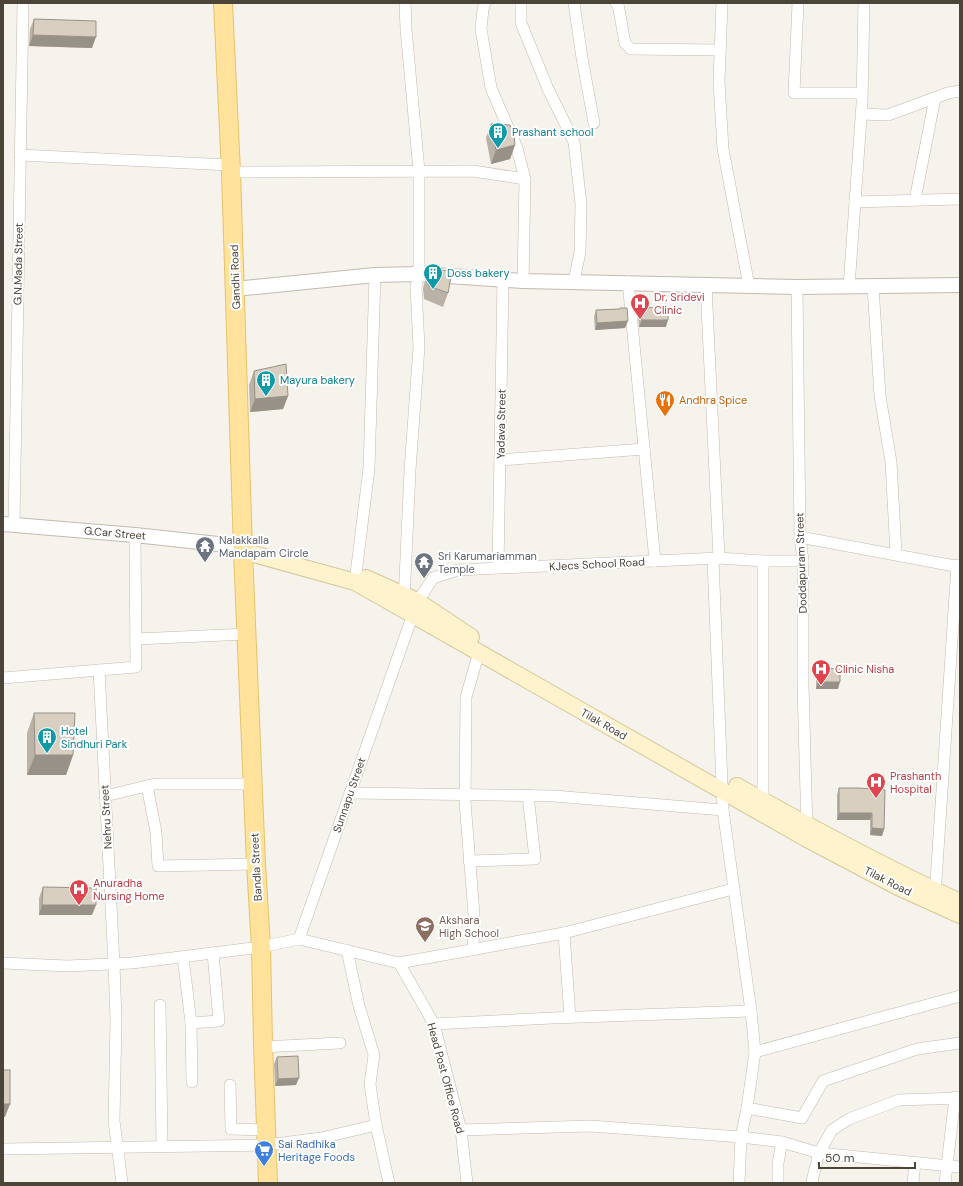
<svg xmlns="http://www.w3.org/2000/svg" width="963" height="1186" font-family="'DM Sans',sans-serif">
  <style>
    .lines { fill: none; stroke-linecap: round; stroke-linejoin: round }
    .minor-casing { stroke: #c2bbae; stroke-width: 12 }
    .tertiary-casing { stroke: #c2bbae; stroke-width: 16 }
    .secondary-casing { stroke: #d6c79b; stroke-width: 18 }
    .primary-casing { stroke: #e6c16a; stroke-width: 20 }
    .minor { stroke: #fff; stroke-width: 11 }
    .tertiary { stroke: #fff; stroke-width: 14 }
    .secondary { stroke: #fff3cd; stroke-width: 16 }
    .primary { stroke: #ffe39c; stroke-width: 18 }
    .wall { fill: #bab2a6 }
    .shaded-wall { fill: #979187 }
    .building { fill: #d8cfc1; stroke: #979187 }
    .labels { text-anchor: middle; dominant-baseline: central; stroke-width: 4; stroke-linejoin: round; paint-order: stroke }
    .culture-label { font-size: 11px; fill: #0d838f; stroke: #fff; text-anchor: start }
    .street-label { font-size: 11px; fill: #4b4439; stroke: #fff }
    .health-label { font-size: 11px; fill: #be3a42; stroke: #fff; text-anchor: start }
    .food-label { font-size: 11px; fill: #c56008; stroke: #fff; text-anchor: start }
    .worship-label { font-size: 11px; fill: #5b616d; stroke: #fff; text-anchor: start }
    .education-label { font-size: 11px; fill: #785e54; stroke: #fff; text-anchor: start }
    .shop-label { font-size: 11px; fill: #366cbe; stroke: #fff; text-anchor: start }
  </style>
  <rect width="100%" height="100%" fill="#f6f3ec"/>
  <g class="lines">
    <defs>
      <g id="minor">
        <path d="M485,3L483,9L481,29L491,88L517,148L525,179L523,281"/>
        <path d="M521,3V23L548,89L574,142L581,204L580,252L574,281"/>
        <path d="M574,3L582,58L594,123"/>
        <path d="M616,3L618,4L625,43L631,49L720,50"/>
        <path d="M722,3L719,82L723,149L749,286"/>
        <path d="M798,3L794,93H862"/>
        <path d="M861,114L888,115L948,93L960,91"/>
        <path d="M20,155L230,165"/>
        <path d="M231,172L473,171L525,179"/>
        <path d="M915,200L935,98"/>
        <path d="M855,202L960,199"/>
        <path d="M628,282L655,561"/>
        <path d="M706,285L719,558"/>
        <path d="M873,286L880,396L891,462L896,554"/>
        <path d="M797,287L800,537L803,561V684L807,830"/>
        <path d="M849,287L862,104L864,3"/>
        <path d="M500,460L644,449"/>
        <path d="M14,525L23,3"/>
        <path d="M800,537L960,567"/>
        <path d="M763,561V807"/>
        <path d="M498,568L503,279"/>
        <path d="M355,582L369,468L375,275"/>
        <path d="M404,601L410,470L419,347L416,287L419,274V171L406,29L405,3"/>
        <path d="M414,607L433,578L458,570L719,558L763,561H803"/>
        <path d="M136,639L247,634"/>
        <path d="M99,670L114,964L116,1020L114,1121L122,1183"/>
        <path d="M3,678L136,667L135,535"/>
        <path d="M147,786L156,832L158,866L256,864"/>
        <path d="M350,793L554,796L723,810"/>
        <path d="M105,796L155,784H253"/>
        <path d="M469,861L535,859L528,795"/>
        <path d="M935,896L957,565"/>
        <path d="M564,933L570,1017"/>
        <path d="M299,939L399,963L434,1024L461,1130L467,1183"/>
        <path d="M473,950L474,914L465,802L466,697L479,652"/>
        <path d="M183,957L191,1023"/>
        <path d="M3,963L67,966L132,963L261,947L299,939L413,614"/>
        <path d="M399,963L564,933L733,889"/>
        <path d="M160,1005L162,1146"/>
        <path d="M751,1011L755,1052L747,1108L802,1118L823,1081L917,1049L960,1043"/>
        <path d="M434,1024L552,1018L751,1011L723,810L713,559"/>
        <path d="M263,1047L340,1043"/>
        <path d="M755,1052L960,996"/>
        <path d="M192,1082L191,1023L219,1021L213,953"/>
        <path d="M230,1085L231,1129L266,1130"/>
        <path d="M376,1125L389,1183"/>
        <path d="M461,1130L590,1126L741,1137L782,1142L819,1153L960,1167"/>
        <path d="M3,1149L267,1145L321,1138L376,1125L370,1084L374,1055L359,1006L347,950"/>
        <path d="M739,1183L741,1137L747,1108"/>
        <path d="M778,1183V1163L782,1142"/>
        <path d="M813,1183L812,1181L819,1153L832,1130L849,1119L899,1100L960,1098"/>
        <path d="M913,1183L915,1162"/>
        <path d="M945,1183L955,1097"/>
      </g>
      <g id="tertiary">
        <path d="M235,289L375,275L419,274L523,281L797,287L960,285"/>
        <path d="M3,524L135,535L227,545L243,551"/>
      </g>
      <g id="secondary">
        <path d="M243,551L355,582L807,839L898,887L960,915"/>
        <path d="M366,578L417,601L471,637"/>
        <path d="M737,786C810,827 884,867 960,902"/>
      </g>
      <path id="primary" d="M223,3L231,172L243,551L256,864L261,947L263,1043L268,1183"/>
    </defs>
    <!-- minor casing -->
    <use href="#minor" class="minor-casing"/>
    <!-- tertiary casing -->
    <use href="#tertiary" class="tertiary-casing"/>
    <!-- secondary casing -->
    <use href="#secondary" class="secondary-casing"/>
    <!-- primary casing -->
    <use href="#primary" class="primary-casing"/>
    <!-- minor -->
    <use href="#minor" class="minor"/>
    <!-- tertiary -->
    <use href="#tertiary" class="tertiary"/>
    <!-- secondary -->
    <use href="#secondary" class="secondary"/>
    <!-- primary -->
    <use href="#primary" class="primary"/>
  </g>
  <!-- wall -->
  <g class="wall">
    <path d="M34,19L92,48L29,46L30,29Z"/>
    <path d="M491,124L515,145L510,159L491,164L486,138Z"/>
    <path d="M429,269L448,293L443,307L424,299L423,288Z"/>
    <path d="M641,308L666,327H639L638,315Z"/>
    <path d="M596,310L625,328L595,330L594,317Z"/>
    <path d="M254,371L288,396L283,409L250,412L249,385Z"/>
    <path d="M818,668L838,689H816V675Z"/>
    <path d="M34,713L73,755L66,775H27V733Z"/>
    <path d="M839,788H859L884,829L882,836L870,835V820H837V795Z"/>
    <path d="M43,887L92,915H39V898Z"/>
    <path d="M277,1057L296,1085L275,1086L274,1064Z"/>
  </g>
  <!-- shaded-wall -->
  <g class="shaded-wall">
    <path d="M33,35L96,37L92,48L29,46Z"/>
    <path d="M515,145L510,159L491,164L496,150Z"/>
    <path d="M642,320H668L666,327H639Z"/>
    <path d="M628,321L625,328L595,330L597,323Z"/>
    <path d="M288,396L283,409L250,412L255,399Z"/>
    <path d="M818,682H840L838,689H816Z"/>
    <path d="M35,755H73L66,775H27Z"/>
    <path d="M839,813H872L870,820H837Z"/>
    <path d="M872,828L884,829L882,836L870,835Z"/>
    <path d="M42,905H96L92,915H39Z"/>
    <path d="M299,1078L296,1085L275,1086L278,1079Z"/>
    <path d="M3,1104H10L5,1117H3Z"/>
  </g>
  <!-- building -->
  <g class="building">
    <path d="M34,19L96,21V37L33,35Z"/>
    <path d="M491,124L510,125L514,133L515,145L496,150Z"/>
    <path d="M429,269L452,271L448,293L429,286L428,274Z"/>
    <path d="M668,307V320H642L641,308Z"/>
    <path d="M620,308H627L628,321L597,323L596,310L620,309Z"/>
    <path d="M286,364L288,396L255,399L254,371Z"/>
    <path d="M818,668L840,669V682H818Z"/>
    <path d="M34,713H75L73,755H35Z"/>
    <path d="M839,788H859L885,790L884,829L872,828V813H839Z"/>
    <path d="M43,887L96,888V905H42Z"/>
    <path d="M298,1056L299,1078L278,1079L277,1057Z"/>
    <rect x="3" y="1070" width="7" height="34"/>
  </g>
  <!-- icons -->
  <defs>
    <symbol id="building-pin" viewBox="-11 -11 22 30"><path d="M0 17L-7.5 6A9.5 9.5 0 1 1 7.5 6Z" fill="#0f9aa8" stroke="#fff"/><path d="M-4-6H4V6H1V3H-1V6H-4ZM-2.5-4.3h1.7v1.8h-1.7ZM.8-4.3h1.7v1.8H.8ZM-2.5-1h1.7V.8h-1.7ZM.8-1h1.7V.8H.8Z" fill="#fff"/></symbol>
    <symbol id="hospital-pin" viewBox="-11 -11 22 30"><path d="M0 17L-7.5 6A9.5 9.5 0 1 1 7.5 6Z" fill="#e0444e" stroke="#fff"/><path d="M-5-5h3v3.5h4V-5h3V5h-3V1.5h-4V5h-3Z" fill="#fff"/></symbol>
    <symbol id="restaurant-pin" viewBox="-11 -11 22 30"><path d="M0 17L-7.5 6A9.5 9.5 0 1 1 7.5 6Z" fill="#e8710a" stroke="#fff"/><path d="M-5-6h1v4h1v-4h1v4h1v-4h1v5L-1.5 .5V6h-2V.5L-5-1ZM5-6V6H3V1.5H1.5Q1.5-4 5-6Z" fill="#fff"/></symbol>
    <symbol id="temple-pin" viewBox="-11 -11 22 30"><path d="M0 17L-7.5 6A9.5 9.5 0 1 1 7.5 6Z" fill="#6b7280" stroke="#fff"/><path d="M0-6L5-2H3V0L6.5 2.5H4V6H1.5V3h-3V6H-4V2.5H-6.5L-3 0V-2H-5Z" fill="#fff"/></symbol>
    <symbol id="school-pin" viewBox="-11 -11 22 30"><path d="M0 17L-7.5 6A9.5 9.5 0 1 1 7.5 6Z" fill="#8d6e63" stroke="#fff"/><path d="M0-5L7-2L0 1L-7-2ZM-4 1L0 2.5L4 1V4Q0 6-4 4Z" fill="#fff"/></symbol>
    <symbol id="supermarket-pin" viewBox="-11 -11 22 30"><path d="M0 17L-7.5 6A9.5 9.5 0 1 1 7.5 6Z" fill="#3f7fe0" stroke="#fff"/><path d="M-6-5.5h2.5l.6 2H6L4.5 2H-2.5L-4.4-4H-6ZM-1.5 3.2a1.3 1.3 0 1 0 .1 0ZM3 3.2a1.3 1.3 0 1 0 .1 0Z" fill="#fff"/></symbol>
  </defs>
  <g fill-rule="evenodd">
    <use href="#building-pin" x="487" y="121" width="22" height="30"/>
    <use href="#building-pin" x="422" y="262" width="22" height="30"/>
    <use href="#hospital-pin" x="629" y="292" width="22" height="30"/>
    <use href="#building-pin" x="255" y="369" width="22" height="30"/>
    <use href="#restaurant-pin" x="654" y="389" width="22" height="30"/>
    <use href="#temple-pin" x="194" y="535" width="22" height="30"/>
    <use href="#temple-pin" x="413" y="551" width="22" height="30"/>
    <use href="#hospital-pin" x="810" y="658" width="22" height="30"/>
    <use href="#building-pin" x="36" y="726" width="22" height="30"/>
    <use href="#hospital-pin" x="865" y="771" width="22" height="30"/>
    <use href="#hospital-pin" x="68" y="878" width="22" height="30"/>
    <use href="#school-pin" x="414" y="915" width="22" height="30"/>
    <use href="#supermarket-pin" x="253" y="1139" width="22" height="30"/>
  </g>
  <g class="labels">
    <!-- culture labels -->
    <g class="culture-label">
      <text x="512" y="132">Prashant school</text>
      <text x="447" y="273">Doss bakery</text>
      <text x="280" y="380">Mayura bakery</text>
      <text x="61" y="731">Hotel<tspan x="61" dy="13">Sindhuri Park</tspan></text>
    </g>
    <!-- street labels -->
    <g class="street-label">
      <text transform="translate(18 264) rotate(-89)">G.N.Mada Street</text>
      <text transform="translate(235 277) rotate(-92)">Gandhi Road</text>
      <text transform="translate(501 424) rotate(-89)">Yadava Street</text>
      <text transform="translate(115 533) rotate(5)">G.Car Street</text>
      <text transform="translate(801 563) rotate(-92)">Doddapuram Street</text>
      <text transform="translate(597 564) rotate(-3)">KJecs School Road</text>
      <text transform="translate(604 724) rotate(30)">Tilak Road</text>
      <text transform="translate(349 795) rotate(-71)">Sunnapu Street</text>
      <text transform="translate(106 817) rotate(-93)">Nehru Street</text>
      <text transform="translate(256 867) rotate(-93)">Bandla Street</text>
      <text transform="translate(888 881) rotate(27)">Tilak Road</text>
      <text transform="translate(446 1078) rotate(75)">Head Post Office Road</text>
    </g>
    <!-- health labels -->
    <g class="health-label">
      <text x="654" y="297">Dr. Sridevi<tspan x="654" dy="13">Clinic</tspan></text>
      <text x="835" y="669">Clinic Nisha</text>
      <text x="890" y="776">Prashanth<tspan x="890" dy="13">Hospital</tspan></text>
      <text x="93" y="883">Anuradha<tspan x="93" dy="13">Nursing Home</tspan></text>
    </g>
    <!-- food labels -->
    <g class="food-label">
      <text x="679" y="400">Andhra Spice</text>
    </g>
    <!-- worship labels -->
    <g class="worship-label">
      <text x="219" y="540">Nalakkalla<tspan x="219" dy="13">Mandapam Circle</tspan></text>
      <text x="438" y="556">Sri Karumariamman<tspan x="438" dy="13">Temple</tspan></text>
    </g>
    <!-- education labels -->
    <g class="education-label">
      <text x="439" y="920">Akshara<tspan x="439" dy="13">High School</tspan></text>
    </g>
    <!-- shop labels -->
    <g class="shop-label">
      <text x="278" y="1144">Sai Radhika<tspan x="278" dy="13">Heritage Foods</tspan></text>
    </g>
  </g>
  <!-- border -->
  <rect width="963" height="1186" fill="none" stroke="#4b4439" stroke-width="8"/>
  <!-- scale -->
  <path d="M819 1162v6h96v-6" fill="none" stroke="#4b4439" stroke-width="2"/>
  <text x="825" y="1162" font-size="12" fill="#4b4439" stroke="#ffffff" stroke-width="3" paint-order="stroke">50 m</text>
</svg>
